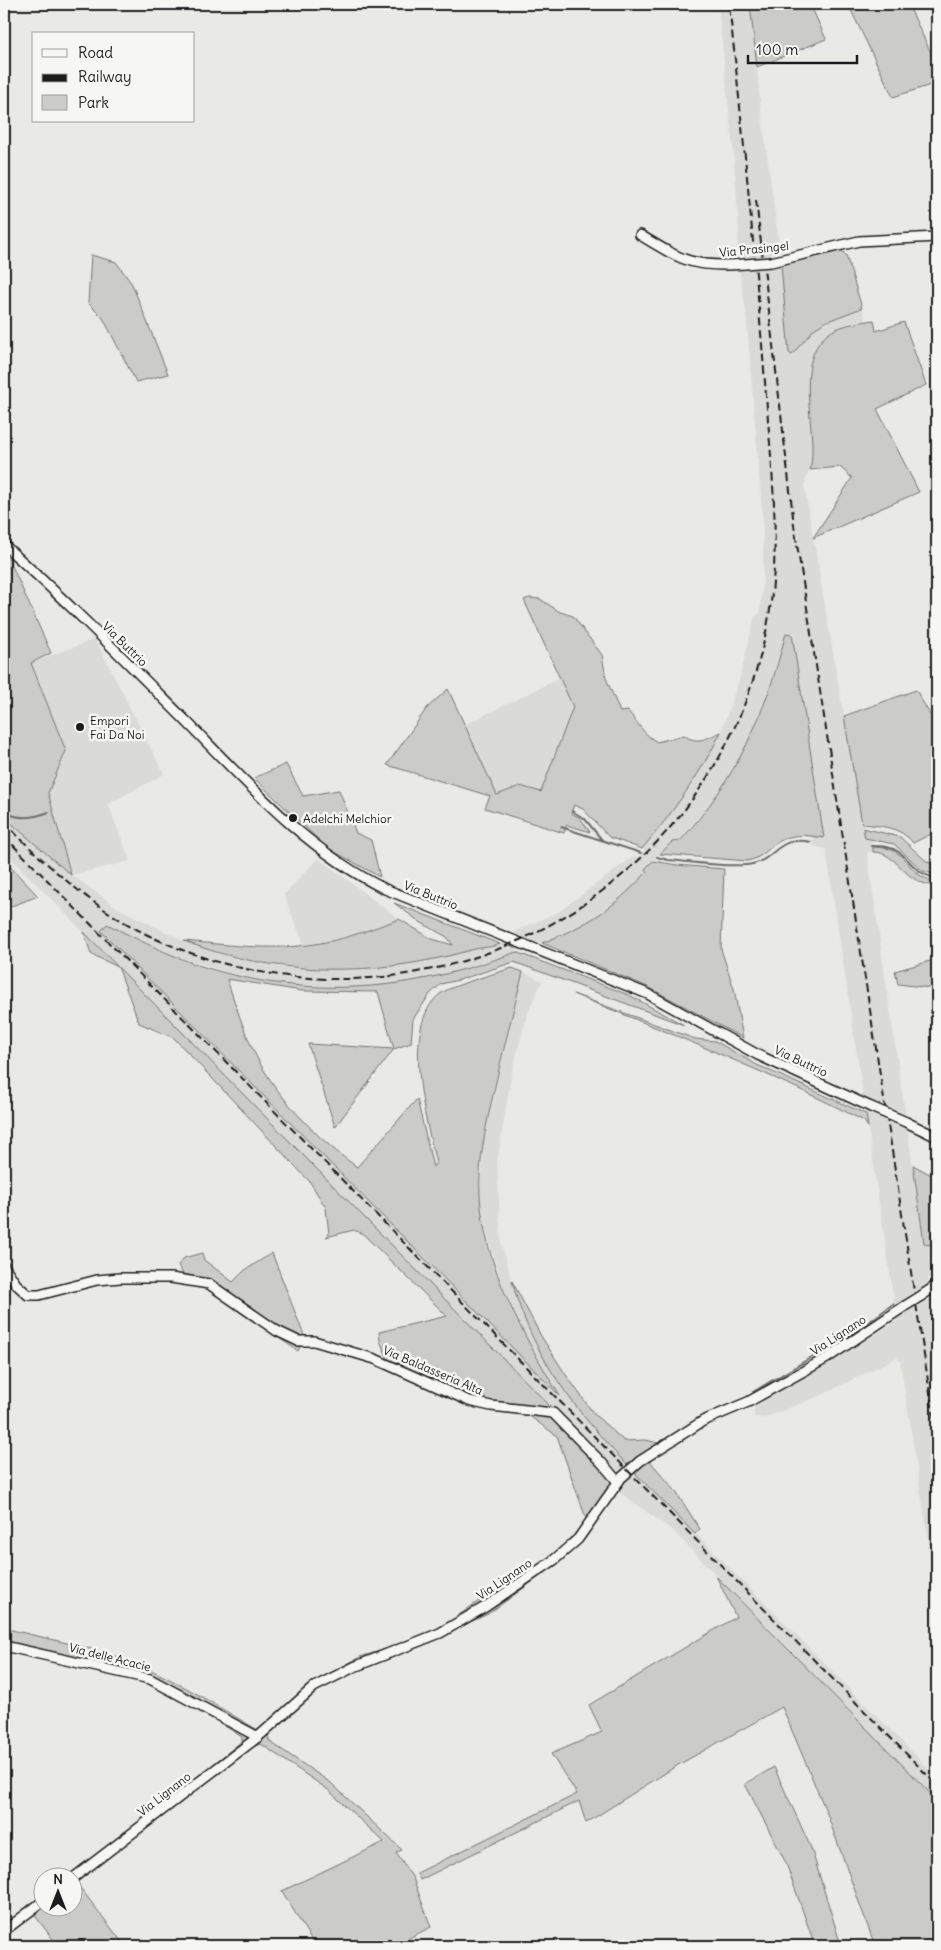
<svg xmlns="http://www.w3.org/2000/svg" width="941" height="1950" font-family="Delius,sans-serif">
  <style>
    .built { fill: #dadad6 }
    .green { fill: #cbcbc7; stroke: #747472 }
    .lines { fill: none; stroke-linecap: round; stroke-linejoin: round }
    .stream { stroke: #6d6d6c; stroke-width: 2 }
    .minor-casing { stroke: #1c1c1c; stroke-width: 12 }
    .minor { stroke: #f6f6f2; stroke-width: 9 }
    .rail { stroke: #1c1c1c; stroke-width: 2; stroke-dasharray: 8 4; stroke-linecap: butt }
    .minor-bridge-casing { stroke: #1c1c1c; stroke-width: 12; stroke-linecap: butt }
    .minor-bridge { stroke: #f6f6f2; stroke-width: 9 }
    .poi-dot { fill: #1c1c1c; stroke: #f6f6f2; stroke-width: 2 }
    .labels { text-anchor: middle; dominant-baseline: central; stroke-width: 5; stroke-linejoin: round; paint-order: stroke }
    .street-label { font-size: 12px; fill: #1c1c1c; stroke: #f6f6f2 }
    .poi-label { font-size: 12px; fill: #1c1c1c; stroke: #f6f6f2; text-anchor: start }
  </style>
  <rect width="100%" height="100%" fill="#e9e9e5"/>
  <filter id="ink" filterUnits="userSpaceOnUse"><feTurbulence type="fractalNoise" baseFrequency=".02" numOctaves="2"/><feDisplacementMap in="SourceGraphic" scale="10" xChannelSelector="R" yChannelSelector="G"/><feConvolveMatrix kernelMatrix="1 2 1 2 8 2 1 2 1" color-interpolation-filters="sRGB"/></filter>
  <g filter="url(#ink)">
    <!-- built -->
    <g class="built">
      <path d="M718,4H750L761,110L780,251L771,253L772,265H781L789,353L794,354L814,329L839,316L862,308L866,321L837,329L808,371L814,455L804,485L865,838L871,839L873,852H867L924,1243L928,1245L937,1241V1272L928,1278L937,1346V1594L900,1361L897,1357L822,1395L764,1418L754,1417V1406L897,1321L826,849L813,846V836L824,837L792,634H786L757,725L742,755L714,799L679,841L672,842L645,869L648,872L623,897L593,920L578,928L542,943L537,942L498,959L434,978L396,985L339,988L285,984L247,978L177,957L107,924L101,931L558,1393L528,1342L502,1283L482,1219L480,1195L484,1139L523,972L542,981L527,1015L512,1071L497,1163L501,1243L517,1300L533,1340L559,1383L607,1444L937,1777V1800L672,1530L616,1490L623,1481L4,851V817L71,874L48,792L66,751L31,663L95,639L164,774L108,804L130,861L72,875L118,908L184,941L232,958L280,967L347,970L422,962L487,945L493,947L521,936L513,932L558,912L634,856L639,857L645,850L642,849L691,786L721,732L740,677L754,619L760,613L763,578V523L746,311L739,269L746,268L745,256H737V251L739,231L734,158Z"/>
      <path d="M560,678L574,707L541,792L520,786L497,795L464,725Z"/>
      <path d="M318,858L399,919L364,932L324,942L304,945L284,895Z"/>
    </g>
    <!-- green -->
    <g class="green">
      <path d="M750,4H810L826,39L757,67Z"/>
      <path d="M848,4H908L937,66V83L893,97Z"/>
      <path d="M836,250H841L846,255L862,308L825,322L814,329L792,355L789,353L781,265Z"/>
      <path d="M91,255L116,262L132,284L168,374L136,382L103,318L88,303Z"/>
      <path d="M874,320L876,331L904,322L926,385L877,409L919,492L813,538L852,478L840,467L810,470C820,429 787,353 836,329C848,324 861,322 874,320Z"/>
      <path d="M4,548L51,653L31,663L66,751L48,793L71,875L4,817Z"/>
      <path d="M529,598L540,599L560,612L573,616L602,655L606,678L620,712L628,711C639,724 642,733 657,742L684,735C697,745 707,738 721,732C700,775 673,812 642,849L609,837L583,809L574,805L571,813L580,818L590,832L567,825L564,833L485,808L490,796L387,765L427,708L448,689L497,795L520,786L541,792L573,707L524,600Z"/>
      <path d="M786,633L792,634L824,838C811,836 796,833 784,839C770,845 764,858 747,861L660,854L672,842L680,841C737,778 765,716 786,633Z"/>
      <path d="M916,690L937,727V831L913,843C901,827 881,826 862,824L844,716Z"/>
      <path d="M286,764L303,796L339,790L356,833L371,840L380,877L326,847L254,778Z"/>
      <path d="M863,828L900,837L925,860L937,867V875L923,871L894,844L865,838Z"/>
      <path d="M873,847C879,848 886,847 892,850C911,859 912,879 937,881V886C902,884 899,852 873,852Z"/>
      <path d="M4,860L38,896L4,909Z"/>
      <path d="M653,861L677,865L724,869L721,949L734,989L743,1038L648,987L542,943C589,924 612,910 647,872L645,869Z"/>
      <path d="M394,903L500,944C491,948 481,947 471,950C375,977 277,977 184,941C230,945 279,952 326,942C351,937 375,928 399,919L432,939L453,945L447,937L420,922Z"/>
      <path d="M107,924C137,939 168,955 201,966C309,1000 411,992 516,952L629,995L684,1025L514,962L459,980L441,984L430,994L413,1019L411,1043L394,1049L335,1127L308,1044L394,1049L378,992L302,991L227,979C237,1010 250,1051 269,1078C291,1111 324,1144 357,1167L417,1099L433,1167L436,1163C426,1120 400,1026 440,994C450,986 497,973 512,968L523,972C513,1012 503,1051 494,1091C486,1125 478,1161 480,1196C484,1265 524,1338 560,1396L101,931Z"/>
      <path d="M84,932L118,967L618,1475L587,1521L557,1436L528,1415L481,1402L389,1361L380,1341L379,1332L447,1316L363,1234L354,1230L326,1237L329,1234L326,1208L310,1182L174,1038L139,1023L118,967L91,954Z"/>
      <path d="M937,959V1006L930,988L898,984L895,971Z"/>
      <path d="M573,994L695,1039L715,1041L757,1065L866,1114L868,1127L864,1121C770,1072 671,1034 573,994Z"/>
      <path d="M913,1165L937,1178V1241L928,1245L924,1243Z"/>
      <path d="M202,1253L204,1260L233,1282L244,1271L272,1253L305,1338L298,1351L273,1334L278,1329L226,1289L206,1279L183,1274L178,1265L184,1258Z"/>
      <path d="M512,1281L541,1336L564,1372L594,1414L624,1441L646,1440L658,1443L628,1466C577,1413 530,1353 512,1281Z"/>
      <path d="M649,1460L674,1489L700,1529L695,1534L633,1471Z"/>
      <path d="M545,1561L547,1571L488,1614L395,1656L356,1669L315,1691L268,1735L269,1741L331,1783L402,1850L396,1853L413,1878L431,1927L393,1946H315L282,1891L384,1842L327,1789L261,1744L251,1747L75,1881L125,1946H58L33,1913L9,1931V1938L4,1941V1923L7,1922L42,1896V1908H72V1878L209,1770L211,1766L242,1741V1737C207,1714 171,1692 132,1677L134,1670L4,1640V1628C39,1637 76,1644 112,1655C164,1671 211,1703 258,1730L317,1680L360,1657L412,1641L460,1618L459,1615L520,1572L524,1575Z"/>
      <path d="M716,1576L937,1800V1946H875L826,1811L782,1707L678,1765L586,1823L579,1801L420,1880L417,1873L577,1794L551,1754L602,1732L589,1705L736,1617Z"/>
      <path d="M774,1767L811,1848L840,1942L815,1946L786,1863L745,1784Z"/>
    </g>
    <g class="lines">
      <!-- stream -->
      <g class="stream">
        <path d="M572,811L585,819L602,840"/>
        <path d="M4,812C20,820 33,818 49,812"/>
        <path d="M561,827L641,853"/>
        <path d="M871,846C876,846 882,846 887,847C909,851 910,874 937,878"/>
        <path d="M657,857L668,860C693,862 721,867 746,865C776,863 775,834 811,842"/>
        <path d="M753,1392L861,1328L893,1304L894,1306"/>
      </g>
      <defs>
        <g id="minor">
          <path d="M640,235C683,261 693,268 745,264"/>
          <path d="M771,262L859,241L937,237"/>
          <path d="M4,545C67,601 127,662 186,721C247,783 306,850 385,889L648,994L758,1055L871,1107"/>
          <path d="M906,1122L937,1137"/>
          <path d="M4,1266L16,1284L28,1295H39L97,1280L120,1278H171L209,1284L277,1331L298,1341H314L375,1359L469,1401L491,1406L553,1413L602,1463L618,1482"/>
          <path d="M921,1296L937,1285"/>
          <path d="M4,1646L150,1679L258,1737"/>
          <path d="M72,1879L258,1737L314,1687L354,1667L440,1633L485,1607L554,1560L578,1539L621,1478L640,1461L703,1421L748,1402L827,1358L905,1306"/>
          <path d="M4,1931L42,1902"/>
        </g>
      </defs>
      <!-- minor casing -->
      <use href="#minor" class="minor-casing"/>
      <!-- minor -->
      <use href="#minor" class="minor"/>
      <!-- rail -->
      <g class="rail">
        <path d="M756,200L794,525L937,1438"/>
        <path d="M4,822C47,866 94,909 150,936C406,1058 708,910 766,632C783,550 771,465 765,382C755,256 743,130 729,4"/>
        <path d="M4,836L937,1785"/>
      </g>
      <defs>
        <g id="minor-bridge">
          <path d="M745,264L771,262"/>
          <path d="M871,1107L906,1122"/>
          <path d="M905,1306L921,1296"/>
        </g>
      </defs>
      <!-- minor-bridge casing -->
      <use href="#minor-bridge" class="minor-bridge-casing"/>
      <!-- minor-bridge -->
      <use href="#minor-bridge" class="minor-bridge"/>
    </g>
  </g>
  <!-- markers -->
  <g class="poi-dot">
    <circle cx="80" cy="727" r="5"/>
    <circle cx="293" cy="818" r="5"/>
  </g>
  <g class="labels">
    <!-- street labels -->
    <g class="street-label">
      <text transform="translate(754 249) rotate(-6)">Via Prasingel</text>
      <text transform="translate(125 644) rotate(44)">Via Buttrio</text>
      <text transform="translate(431 895) rotate(22)">Via Buttrio</text>
      <text transform="translate(801 1061) rotate(25)">Via Buttrio</text>
      <text transform="translate(838 1335) rotate(-33)">Via Lignano</text>
      <text transform="translate(433 1370) rotate(23)">Via Baldasseria Alta</text>
      <text transform="translate(504 1579) rotate(-34)">Via Lignano</text>
      <text transform="translate(110 1657) rotate(14)">Via delle Acacie</text>
      <text transform="translate(164 1794) rotate(-38)">Via Lignano</text>
    </g>
    <!-- poi labels -->
    <g class="poi-label">
      <text x="90" y="720">Empori<tspan x="90" dy="14">Fai Da Noi</tspan></text>
      <text x="303" y="818">Adelchi Melchior</text>
    </g>
  </g>
  <!-- margin -->
  <rect width="941" height="1950" fill="none" stroke="#f6f6f2" stroke-width="20"/>
  <rect x="10" y="10" width="921" height="1930" fill="none" stroke="#1c1c1c" stroke-width="2" filter="url(#ink)"/>
  <!-- legend -->
  <rect x="32" y="32" width="162" height="90" fill="#f6f6f2" stroke="#9f9f9c"/>
  <rect x="42" y="49" width="25" height="8" fill="#f6f6f2" stroke="#9f9f9c"/>
  <text x="78" y="58" font-size="15" fill="#1c1c1c">Road</text>
  <rect x="42" y="74" width="25" height="8" fill="#1c1c1c" stroke="#9f9f9c"/>
  <text x="78" y="82" font-size="15" fill="#1c1c1c">Railway</text>
  <rect x="42" y="95" width="25" height="15" fill="#cbcbc7" stroke="#9f9f9c"/>
  <text x="78" y="108" font-size="15" fill="#1c1c1c">Park</text>
  <!-- north arrow -->
  <g transform="translate(58 1892)"><circle r="24" fill="#f6f6f2" stroke="#9f9f9c"/>
  <path d="M0-4L9 19L0 12L-9 19Z" fill="#1c1c1c"/>
  <text y="-8" font-size="14" font-weight="bold" text-anchor="middle" fill="#1c1c1c">N</text>
  </g>
  <!-- scale -->
  <path d="M748 55v8h109v-8" fill="none" stroke="#1c1c1c" stroke-width="2.5"/>
  <text x="756" y="55" font-size="15" fill="#1c1c1c" stroke="#f6f6f2" stroke-width="4" paint-order="stroke">100 m</text>
</svg>
